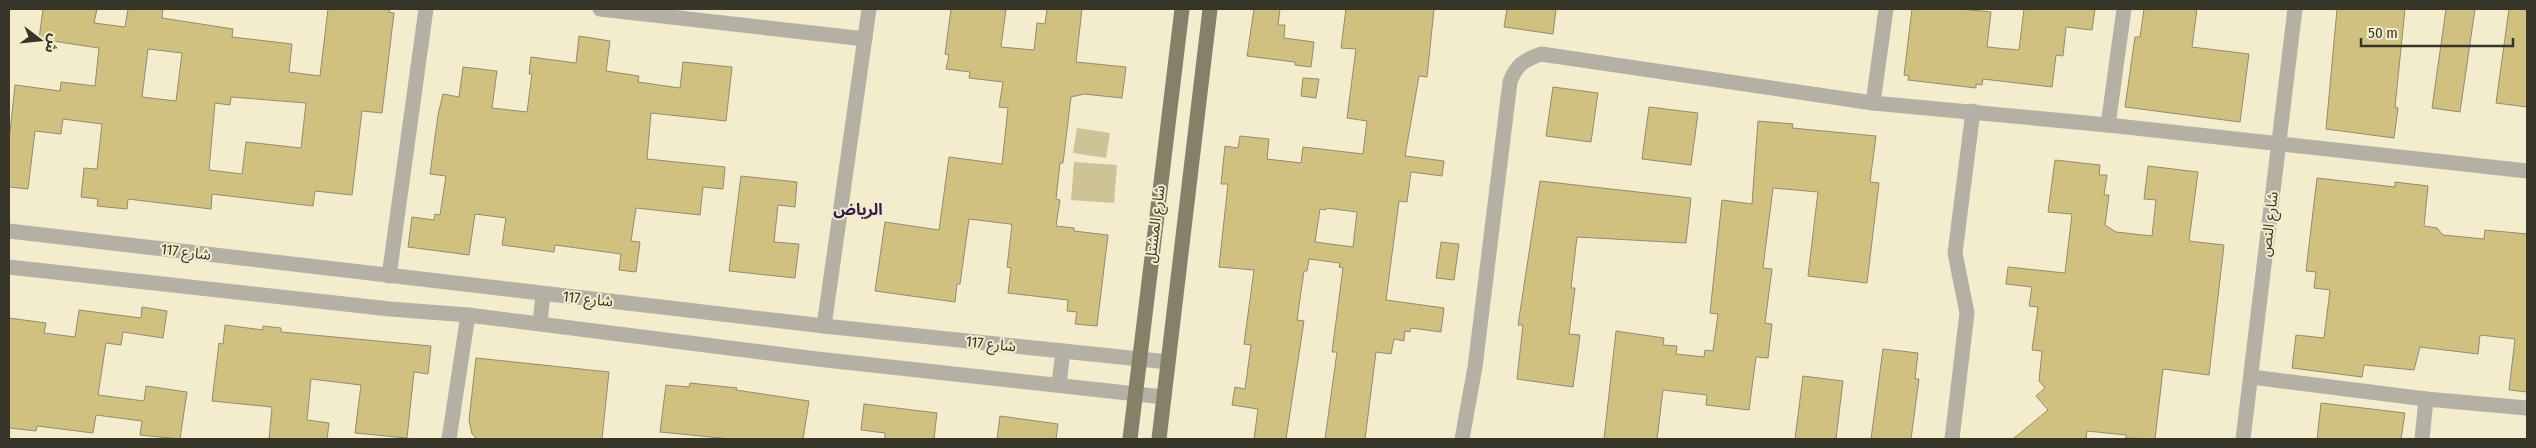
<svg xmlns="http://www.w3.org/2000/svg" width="2536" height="448" font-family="'Fira Sans Condensed','Noto Sans Arabic',sans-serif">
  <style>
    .green { fill: #cdc396 }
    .building { fill: #d0c180; stroke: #928c70; fill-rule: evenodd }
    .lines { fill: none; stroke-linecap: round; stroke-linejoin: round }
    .minor { stroke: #b4b1a4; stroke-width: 15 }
    .major { stroke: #858068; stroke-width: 15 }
    .labels { text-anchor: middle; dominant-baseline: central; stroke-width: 4; stroke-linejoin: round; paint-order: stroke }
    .street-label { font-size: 15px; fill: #373428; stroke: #f3eccd }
    .neighbourhood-label { font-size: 16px; font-weight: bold; fill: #37184f; stroke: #f3eccd }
  </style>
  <rect width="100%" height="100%" fill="#f3eccd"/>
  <!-- green -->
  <g class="green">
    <path d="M1077,128L1110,133L1106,158L1073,153Z"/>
    <path d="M1074,162L1117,165L1114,203L1071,200Z"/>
  </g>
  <!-- building -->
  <g class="building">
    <path d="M43,9H97L94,23L125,27L128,9H163L162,18L233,29L232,37L292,44L289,72L320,76L328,9H390L389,12L394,13L382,113L362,111L352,195L315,191L313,206L212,194L211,209L128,199L127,209L97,206L98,199L81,197L84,168L97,169L102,124L63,119L61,134L35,131L28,189L9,187V141L15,85L60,91L61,82L95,86L99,48L39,39ZM148,49L182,53L176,101L142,97ZM231,97L306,103L301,148L246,142L242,174L209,170L215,103L230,105Z"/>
    <path d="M951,9H1006L1001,47L1034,50L1037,23L1045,24L1047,9H1082L1076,62L1126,67L1122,98L1084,94L1071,97L1063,163H1060L1056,199L1060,200L1056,226L1074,228V231L1108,235L1097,326L1075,324L1077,312L1067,311L1068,300L1008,293L1011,268L1007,267L1012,225L1010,224L969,219L960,284H957L955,302L875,291L885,222L939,230L949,157L1002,164L1008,108L999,107L1003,82L969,78L970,72L946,69L949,55L945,54Z"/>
    <path d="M1254,9H1280L1278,25H1285L1284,38L1314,42L1311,67L1295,65V62L1247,56Z"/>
    <path d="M1346,9H1434L1427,77L1419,76L1405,156L1444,161L1442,176L1411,172L1407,202L1399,201L1386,300L1444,308L1441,332L1411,328L1410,332L1405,331L1404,341L1394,339L1391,354L1376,352L1365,439H1325L1337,352H1332L1343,268L1339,267L1340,263L1309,259L1307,271H1304L1297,320L1304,321L1286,439H1254L1258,409L1232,405L1235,387L1245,389L1251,345L1244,344L1254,270L1219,267L1228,184H1221L1225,146L1238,148L1240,136L1269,139L1267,159L1301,163L1303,147L1363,154L1367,121L1347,118L1356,49L1341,48ZM1326,208L1357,212L1353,247L1315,242L1320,209L1326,210Z"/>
    <path d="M1507,9H1556L1553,34L1504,27Z"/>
    <path d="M1912,9H1962L1991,12L1987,47L2019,50L2024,9H2095L2092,30L2066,27L2063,56L2056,55L2052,87L1983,79L1982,85L1976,84V88L1908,80L1909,76L1904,75Z"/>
    <path d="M2144,9H2197L2192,47L2249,54L2240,122L2125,107L2135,37H2140Z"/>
    <path d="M2337,9H2405L2395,107L2398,108L2394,138L2326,129Z"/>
    <path d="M2446,9H2475L2460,112L2432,108Z"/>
    <path d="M2509,9H2527V107L2496,103Z"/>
    <path d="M579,36L610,41L606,71L639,76L638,82L680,88L683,62L732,67L726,121L651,113L647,159L725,167L723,189L703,187L700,215L636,208L631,241L640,242L636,272L619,270L621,254L555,245L554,252L502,245L506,218L475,214L469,255L408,247L412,217L434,220L435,214L440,215L446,176L430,174L438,115L443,94L459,97L463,67L497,71L492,108L527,112L532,74H529L531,57L576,63Z"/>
    <path d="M1303,78L1319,79L1316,98L1301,96Z"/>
    <path d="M1553,87L1598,93L1591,142L1546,136Z"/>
    <path d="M1649,107L1698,113L1691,165L1642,159Z"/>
    <path d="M1758,121L1793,124L1792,128L1876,136L1870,182L1879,183L1867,283L1808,276L1818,192L1773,188L1763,268L1772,269L1765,323L1772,324L1768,358L1756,357L1749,410L1706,405L1707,395L1663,390L1657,439H1604L1616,331L1664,338L1663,345L1677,346L1676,354L1704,357L1705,350L1713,351L1718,314L1710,313L1722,200L1752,204Z"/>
    <path d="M2055,160L2100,165L2099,175H2107L2104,195H2109L2105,225L2116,232L2152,236L2156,200L2144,199L2148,166L2198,172L2189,241L2224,245L2209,375L2163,369L2155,439L2126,438V435L2087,431L2086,439H2013L2048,410L2036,396L2045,388L2039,381L2042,351L2032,350L2038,307L2029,306L2032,287L2006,284L2008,267L2065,273L2072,214L2048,212Z"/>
    <path d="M741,176L797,182L795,207L778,205L774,242L799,244L795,278L729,271Z"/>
    <path d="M2317,178L2395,187V182L2428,186L2424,226L2437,228L2443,235L2484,239L2485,230L2527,234V392L2509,390L2515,339L2480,335L2478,354L2420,347L2414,370L2364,365L2362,377L2292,368L2296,335L2324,338L2330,290L2314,288L2316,272L2306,271Z"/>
    <path d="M1540,181L1691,198L1686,243L1577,237L1571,288H1575L1569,334L1580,335L1573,387L1517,379L1523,325H1518Z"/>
    <path d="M1441,242L1459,244L1454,280L1436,278Z"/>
    <path d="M142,307L167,311L163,338L123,332L121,345L106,343L98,395L144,401L146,386L187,392L180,439L140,435L142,421L96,415L93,433L37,426L36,431L9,428V318L46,323L44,333L75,337L79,310L141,318Z"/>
    <path d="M225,325L263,330V326L281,328V332L431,346L428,374L414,372L407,438L355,433L361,385L311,379L307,420L329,423L327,439H269L272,407L212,401L219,343L223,344Z"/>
    <path d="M1883,349L1918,353L1915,379H1919L1911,439H1871Z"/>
    <path d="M476,358L609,372L602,439H477L472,434L469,420Z"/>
    <path d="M1803,376L1843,381L1836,439H1795Z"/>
    <path d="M690,383L737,388L736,390L809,401L803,439H731L660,432L666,385L689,387Z"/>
    <path d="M2321,403L2405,413L2401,439H2317Z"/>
    <path d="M864,404L937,413L934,439H885V433L861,430Z"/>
    <path d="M1000,416L1058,424L1056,439H997Z"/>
  </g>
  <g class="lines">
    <!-- minor -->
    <g class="minor">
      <path d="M600,9L865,39"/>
      <path d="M1873,103L1886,9"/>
      <path d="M2108,125L2124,9"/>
      <path d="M9,231L824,326L1168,362"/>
      <path d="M9,267L390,309L468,315L817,359L1164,397"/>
      <path d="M389,276L426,9"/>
      <path d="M540,323L543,294"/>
      <path d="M824,326L869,9"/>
      <path d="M2251,377L2426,399L2527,408"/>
      <path d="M1059,384L1063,351"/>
      <path d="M449,439L468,315"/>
      <path d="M1462,439L1475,367L1510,82C1516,65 1524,60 1541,54L1873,103L2108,125L2527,171"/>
      <path d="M1952,439L1967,313L1955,253L1973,111"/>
      <path d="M2243,439L2295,9"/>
      <path d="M2422,439L2426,399"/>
    </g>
    <!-- major -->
    <g class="major">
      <path d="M1130,439L1182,9"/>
      <path d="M1159,439L1210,9"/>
    </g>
  </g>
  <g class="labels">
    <!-- street labels -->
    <g class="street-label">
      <text transform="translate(1155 224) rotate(-83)">شارع المشتل</text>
      <text transform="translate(2269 224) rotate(-83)">شارع النص</text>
      <text transform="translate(186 252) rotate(7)">شارع 117</text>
      <text transform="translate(588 299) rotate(6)">شارع 117</text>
      <text transform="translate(991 344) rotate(6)">شارع 117</text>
    </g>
    <!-- neighbourhood labels -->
    <g class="neighbourhood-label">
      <text x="858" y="209">الرياض</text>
    </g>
  </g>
  <!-- border -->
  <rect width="2536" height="448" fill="none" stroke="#373428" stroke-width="20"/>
  <!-- north arrow -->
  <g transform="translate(40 40) rotate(106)" stroke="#f3eccd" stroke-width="4" paint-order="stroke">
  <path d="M0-4L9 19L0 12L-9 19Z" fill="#373428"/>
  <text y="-8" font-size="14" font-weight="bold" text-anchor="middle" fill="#373428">ش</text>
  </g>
  <!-- scale -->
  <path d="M2361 38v8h152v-8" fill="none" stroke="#373428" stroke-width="2.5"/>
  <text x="2368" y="38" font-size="15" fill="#373428" stroke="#f3eccd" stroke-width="4" paint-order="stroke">50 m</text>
</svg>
